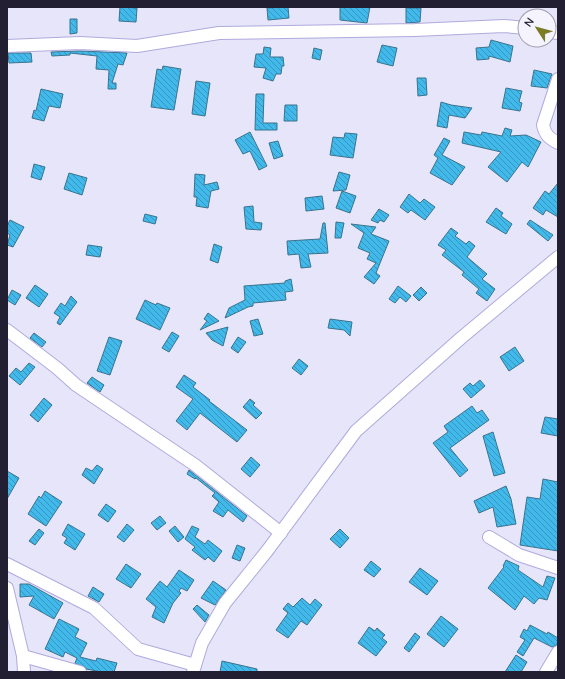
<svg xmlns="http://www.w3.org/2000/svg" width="565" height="679" font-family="Quicksand,sans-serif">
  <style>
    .building { fill: url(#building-back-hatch); stroke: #3a738d }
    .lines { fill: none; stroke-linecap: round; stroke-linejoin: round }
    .minor-casing { stroke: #afaadd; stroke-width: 14 }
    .minor { stroke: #fff; stroke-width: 12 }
  </style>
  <defs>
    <pattern id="building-back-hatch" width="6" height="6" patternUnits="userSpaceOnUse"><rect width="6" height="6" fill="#41b9ea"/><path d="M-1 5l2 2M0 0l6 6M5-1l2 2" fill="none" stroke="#3696be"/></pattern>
  </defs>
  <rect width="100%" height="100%" fill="#e6e5fa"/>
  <!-- building -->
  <g class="building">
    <path d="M120,7L137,8L136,22L119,21Z"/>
    <path d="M288,7L289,18L268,20L267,8Z"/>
    <path d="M340,7H370L367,23L340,20Z"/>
    <path d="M406,8H421L420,22L406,23Z"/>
    <path d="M70,19H77V33L70,34Z"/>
    <path d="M491,40L513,46L510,62L489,56V59L477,60L476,48L489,47Z"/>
    <path d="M382,45L397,48L393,66L377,62Z"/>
    <path d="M264,47L271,48L270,57H283L284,66H282L281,74H276L273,81L263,78L266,68L254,67L256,54H263Z"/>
    <path d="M314,48L322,50L320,60L312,58Z"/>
    <path d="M80,51L127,53L123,65L118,64L112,83H116V89H108L109,70L96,69L97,56L70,53V55L52,56L51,52Z"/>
    <path d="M8,53H31L32,62L9,63Z"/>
    <path d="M163,66L181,69L174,110L151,107L157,69L162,70Z"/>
    <path d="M534,70L552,74L547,88L531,86Z"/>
    <path d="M417,78H426L427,95L418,96Z"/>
    <path d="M196,81L210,83L205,116L192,114Z"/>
    <path d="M506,88L522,91L519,102L522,103L520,111L502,108Z"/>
    <path d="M41,89L63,94L60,108L49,106L44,121L32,118L34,110L36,111Z"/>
    <path d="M256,94H264L263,123H277V130H255Z"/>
    <path d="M441,102L451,105L472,108L465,118L449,115L447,128L437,126Z"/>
    <path d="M285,105H297V121H284Z"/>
    <path d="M505,128L512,130L510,136L526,135L541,142L528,167L522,162L507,182L488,167L501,152L462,143L464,132L481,135L482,132L502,136Z"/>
    <path d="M250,132L267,166L259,170L250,151L243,154L235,140Z"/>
    <path d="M345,133L357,134L353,158L330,155L333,137L344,138Z"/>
    <path d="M444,138L450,141L442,155L465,167L452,185L430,173L438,158L434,155Z"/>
    <path d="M278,141L283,156L274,159L269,143Z"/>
    <path d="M34,164L45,167L41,180L31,177Z"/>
    <path d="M339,172L350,175L346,190L333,191Z"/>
    <path d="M69,173L87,178L82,195L64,189Z"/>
    <path d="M195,174L205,175L204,185L217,182L219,189L211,191L208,208L196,206L197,197H194Z"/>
    <path d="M558,183V217L546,210L543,215L533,208L545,191L549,194Z"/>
    <path d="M342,191L356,196L350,213L336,208Z"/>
    <path d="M409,194L420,203L424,199L435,207L425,220L411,210L408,213L400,207Z"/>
    <path d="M322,196L324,209L306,211L305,198Z"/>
    <path d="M253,206L254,222L262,223L261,230L246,229L244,207Z"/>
    <path d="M496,208L503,213L501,216L512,224L506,234L486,222Z"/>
    <path d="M379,209L389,215L384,222L380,220L378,223L371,220Z"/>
    <path d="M145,214L157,217L155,224L143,221Z"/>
    <path d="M10,220L24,227L13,247L7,245L10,235L7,233V226Z"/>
    <path d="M530,220L553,235L548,241L527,224Z"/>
    <path d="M336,222L344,223L341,238H335Z"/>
    <path d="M323,223H325L328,253L308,254L311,267L301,268L299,254L288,255L287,241L320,239Z"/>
    <path d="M351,224L376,227L371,234L389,241L376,273L380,276L374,284L364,277L376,263L367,259L370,253L358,248L364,233Z"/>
    <path d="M451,228L458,233L455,236L466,244L469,241L475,246L467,257L487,274L482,279L495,289L487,301L476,293L479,289L462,275L464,272L442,255L446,250L438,245Z"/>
    <path d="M214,244L222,247L218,263L210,260Z"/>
    <path d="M88,245L102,247L100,257L86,255Z"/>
    <path d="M291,279L293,291L285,292L286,300L253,303V306L248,307L225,318L229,308L245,300L244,286L285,283V281Z"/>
    <path d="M35,285L48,294L39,307L26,298Z"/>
    <path d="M398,286L411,296L406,302L400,297L395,303L389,299Z"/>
    <path d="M421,287L427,293L419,301L413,295Z"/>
    <path d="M12,290L21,295L15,305L7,300Z"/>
    <path d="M71,296L77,302L60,325L57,323L60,317L54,313L61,303L65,306Z"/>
    <path d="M145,300L156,305L157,303L170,308L160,330L136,319Z"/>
    <path d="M208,313L219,321L200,330L207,321L204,319Z"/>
    <path d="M258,319L263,334L254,336L250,321Z"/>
    <path d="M330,319L352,322L350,336L344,330L328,328Z"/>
    <path d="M228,327L223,346L212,340L206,333Z"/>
    <path d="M172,332L179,336L169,352L162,348Z"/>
    <path d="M34,333L46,342L42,347L30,338Z"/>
    <path d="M109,337L122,341L110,375L97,371Z"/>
    <path d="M238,337L246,342L238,353L231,348Z"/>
    <path d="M515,347L524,361L509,371L500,357Z"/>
    <path d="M299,359L308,366L301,375L292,368Z"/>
    <path d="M29,363L35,367L20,385L9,376L16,368L21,372Z"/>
    <path d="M184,375L196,383L193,387L210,400L209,401L247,430L237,442L200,413L187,430L176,421L193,399L176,387Z"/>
    <path d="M92,377L104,385L100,392L87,383Z"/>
    <path d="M480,380L485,386L471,398L463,389L470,383L473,386Z"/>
    <path d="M44,398L52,405L38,422L30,415Z"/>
    <path d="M250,399L255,403L253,405L262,413L256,419L243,407Z"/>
    <path d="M472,406L477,413L482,410L489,420L450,448L468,470L460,477L433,443L448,432L444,426Z"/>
    <path d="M545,417L558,419V436L541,433Z"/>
    <path d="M493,432L505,473L494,476L483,436Z"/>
    <path d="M251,457L260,465L250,477L241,469Z"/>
    <path d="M97,465L103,469L94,484L82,475L86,468L92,471Z"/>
    <path d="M189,470L247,516L243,522L228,510L223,517L213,511L219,502L212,496L215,493L196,478L195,479L187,474Z"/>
    <path d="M7,471L19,478L7,499Z"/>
    <path d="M543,479L558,482V551L520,545L527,497L540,499Z"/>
    <path d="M506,486L511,499L516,524L497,527L493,507L479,513L474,501Z"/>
    <path d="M45,491L62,502L46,526L28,514L39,496L41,498Z"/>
    <path d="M106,504L116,511L108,522L98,515Z"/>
    <path d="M160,516L166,523L157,530L151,523Z"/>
    <path d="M68,524L85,534L75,550L64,543L67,538L62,535Z"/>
    <path d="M127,524L134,530L124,542L117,537Z"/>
    <path d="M175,526L184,537L178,542L169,531Z"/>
    <path d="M192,526L199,529L195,537L205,544L208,540L222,551L214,562L208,557L205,560L192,550L195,547L185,539Z"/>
    <path d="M39,529L44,533L35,545L29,541Z"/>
    <path d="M340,529L349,538L340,548L330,539Z"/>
    <path d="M237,545L245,548L240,561L232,558Z"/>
    <path d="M506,560L519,566L518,570L543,587L547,576L555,578L547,600L539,598L534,604L524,596L515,610L488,588L504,567L503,566Z"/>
    <path d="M371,561L381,569L374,577L364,570Z"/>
    <path d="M126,564L141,574L131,588L116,579Z"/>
    <path d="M420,568L438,581L427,595L409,582Z"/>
    <path d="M179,570L194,580L187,591L181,588L179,591L181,593L173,603L164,623L152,617L156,607L146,599L160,581L167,587Z"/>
    <path d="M213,581L226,590L215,605L201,598Z"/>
    <path d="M20,584H29L63,603L54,619L29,605L34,596L20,597Z"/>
    <path d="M93,587L104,594L99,602L88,596Z"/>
    <path d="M302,598L310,605L315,599L322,605L307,625L301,621L288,638L276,630L288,613L283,609L288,603L293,607Z"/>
    <path d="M197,605L209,615L205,622L193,609Z"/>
    <path d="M441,616L458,629L444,647L427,634Z"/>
    <path d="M59,619L79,629L75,637L87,643L80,657L96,661L97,658L117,663L114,672H102L86,669L75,663L77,658L65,652L63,657L45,649Z"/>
    <path d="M530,625L547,634L548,632L558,638L557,645L552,647L534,638L523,656L517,652L525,640L520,637L524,629L527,631Z"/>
    <path d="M369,627L375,631L377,628L385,635L382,638L387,642L376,656L358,643Z"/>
    <path d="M415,633L420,637L409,652L404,648Z"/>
    <path d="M516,655L527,662L521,672H505Z"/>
    <path d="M222,661L257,669V672H220Z"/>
  </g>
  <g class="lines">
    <defs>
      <g id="minor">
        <path d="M549,32L558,33"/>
        <path d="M7,46L80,43L137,46L219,33L415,30L504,26L525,28"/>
        <path d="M558,79L543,125C545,135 549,138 558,143"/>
        <path d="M7,330L57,368L76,385L195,465L281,533"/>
        <path d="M489,537L519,555L558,568"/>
        <path d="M7,564L94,608L138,649L195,665"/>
        <path d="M7,588L23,656L24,672"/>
        <path d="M23,656L80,672"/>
        <path d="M193,672L202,643L225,603L267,551L356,431L461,338L558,257"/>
        <path d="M546,672L558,652"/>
      </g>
    </defs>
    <!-- minor casing -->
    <use href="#minor" class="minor-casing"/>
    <!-- minor -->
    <use href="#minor" class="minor"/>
  </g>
  <!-- border -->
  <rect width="565" height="679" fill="none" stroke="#221f32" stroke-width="16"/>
  <!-- north arrow -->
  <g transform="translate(537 28) rotate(306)"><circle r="19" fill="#f4f3fe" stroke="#a09eac"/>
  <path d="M0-3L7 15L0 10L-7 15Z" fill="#7c7c24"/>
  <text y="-6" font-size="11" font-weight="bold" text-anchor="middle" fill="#221f32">N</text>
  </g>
</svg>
